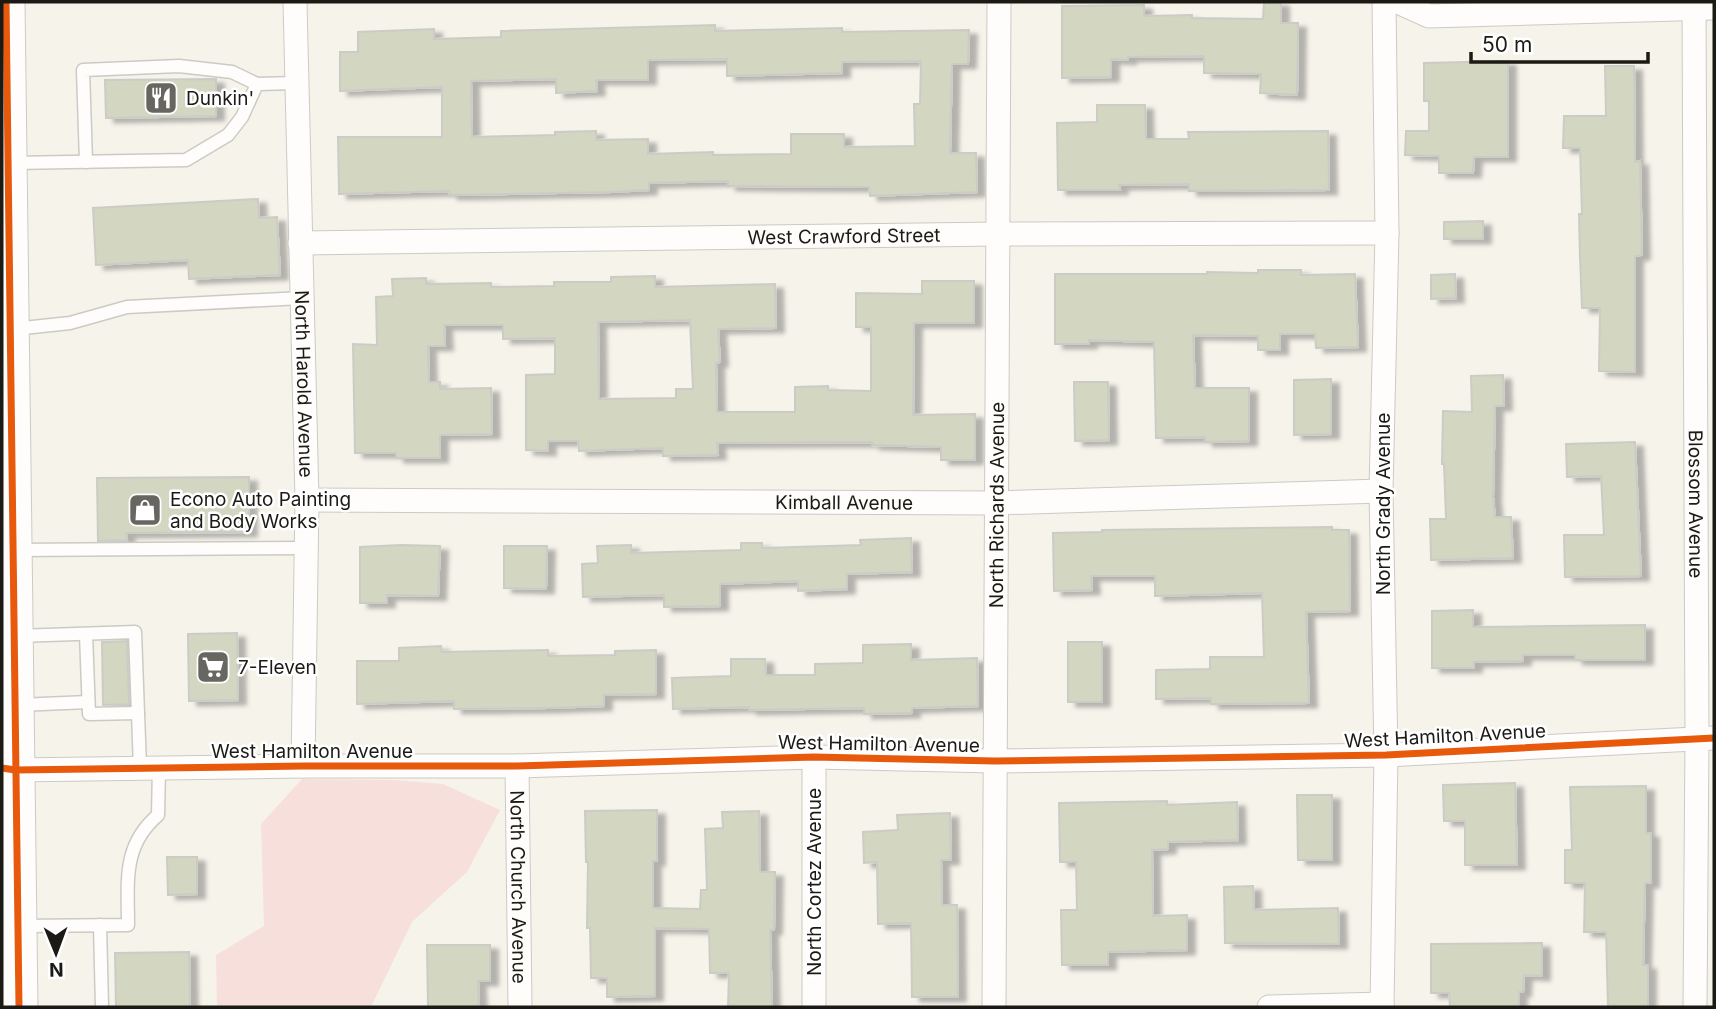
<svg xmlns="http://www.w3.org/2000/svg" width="1716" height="1009" font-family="Inter,sans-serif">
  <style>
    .green { fill: #f7e0dc }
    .building { fill: #d3d6c1; stroke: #ccccc6; stroke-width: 2; fill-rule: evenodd; filter: url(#shadow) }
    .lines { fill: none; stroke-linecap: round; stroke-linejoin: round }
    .service-casing { stroke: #cccac4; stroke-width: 15 }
    .minor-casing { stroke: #cccac4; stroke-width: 25 }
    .primary-casing { stroke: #cccac4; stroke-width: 39 }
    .service { stroke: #fefdfc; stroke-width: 12 }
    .minor { stroke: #fefdfc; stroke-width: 23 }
    .primary { stroke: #fefdfc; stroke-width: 37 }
    .cycleway-casing { stroke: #fff; stroke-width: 11 }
    .cycleway { stroke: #e8590c; stroke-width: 7 }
    .labels { text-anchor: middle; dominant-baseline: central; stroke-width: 5; stroke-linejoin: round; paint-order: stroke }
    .poi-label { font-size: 19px; fill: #1c1a15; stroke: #fff; text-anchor: start }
    .street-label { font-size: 19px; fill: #1c1a15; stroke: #fff }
  </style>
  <defs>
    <filter id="shadow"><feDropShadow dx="8" dy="4.5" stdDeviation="2" flood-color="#0004"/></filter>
  </defs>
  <rect width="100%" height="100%" fill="#f6f3eb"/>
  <!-- green -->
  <path class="green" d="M302,779L395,780L443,784L500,810L467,872L412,922L371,1007H217L216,955L264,926L261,824Z"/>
  <!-- building -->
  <g class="building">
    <path d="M1264,2H1281V23H1298L1297,95L1260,93L1261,74L1204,73V56L1128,57V60L1111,59V77L1062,78V6L1144,5V16L1192,15V18L1263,19Z"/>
    <path d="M715,25V31L842,28V32L969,30L968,64H952L950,153H976L977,192L870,196L869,187L728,186V181L649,183V190L611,192L450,195L449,191L339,194L338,137H442V87L340,91V52H358V32L434,29V39L501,37V31ZM727,59V76L842,73V62L921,61L920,104H914L915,146L844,147V134H791V154L713,155V152L648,154V139L596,140V131L555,132V135L472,137L471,81L556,79V93L597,91L596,80H648V60Z"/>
    <path d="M1508,61V157H1474L1473,173H1439V156L1405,155L1406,131H1429V101H1424V63Z"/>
    <path d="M1605,66H1634L1635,162L1640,161L1642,255L1635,256V372L1599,371L1600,308H1582L1580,256L1579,214H1582L1580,148H1563L1564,116H1606Z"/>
    <path d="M216,79V116L106,118L105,80Z"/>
    <path d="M1097,105H1145L1146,139H1189L1188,132L1328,131L1329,190L1189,191V184L1119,185L1120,190H1058L1057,123L1097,122Z"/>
    <path d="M258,199L259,218L277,217L280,275L189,279L188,260L96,265L93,208Z"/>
    <path d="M1483,221V239H1444V222Z"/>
    <path d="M1258,270H1301V275L1355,274L1358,347L1316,348L1315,334H1280V350H1258V336L1193,335L1195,388H1249V441L1205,442V437L1156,438L1154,342L1089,340V344H1055V274H1207V272L1258,273Z"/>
    <path d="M1455,274L1456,298L1431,299V275Z"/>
    <path d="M655,276V287L775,284L776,328L718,329L720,362L716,363L717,412H795V387L828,386V390L871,391V327H856V293L922,294V281H974V323H914L913,415L975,414V460H941V447L872,445V442L717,443L718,455L663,456V448L579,451L578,441H548V451L526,450V375L555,374V338L503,339V325H444L445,346H428L429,382H440V389L491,388L492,434L440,435V458H396V453H355L353,344L377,345L376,297L393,296L392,279L426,278V284L491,283V287L554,286V282H611V277ZM690,320L693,389H676V398L599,399L598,322Z"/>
    <path d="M1503,375L1504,406H1495L1493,497L1495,517H1511L1513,558L1431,560L1430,519H1446L1444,464H1442L1443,411L1472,412L1471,376Z"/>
    <path d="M1331,379V434L1294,435V380Z"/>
    <path d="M1074,382H1108L1109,440L1075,441Z"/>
    <path d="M1635,442L1641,576L1565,577L1564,535H1604L1601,476L1567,477L1566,444Z"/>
    <path d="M249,477V532L126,533L127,540L98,541L97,478Z"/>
    <path d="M1332,527V530H1349L1350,611L1306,612L1309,703L1211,704V698L1156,699V670L1210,669V657H1264L1262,593L1155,596V576H1091L1092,590L1054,591L1053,533L1102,532V530Z"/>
    <path d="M911,538L912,572L847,574V589L798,591V581L720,584V606L664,607V595L583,597L582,564L598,563L597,546L631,545V553L741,550V543H762V548L861,545L860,540Z"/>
    <path d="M401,545L440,546L438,596L387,595V603H360V547Z"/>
    <path d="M504,546H547L546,589L504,588Z"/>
    <path d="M1473,610V627L1645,625V660H1575V655H1523V661L1474,662V668H1432V611Z"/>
    <path d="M237,633L238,700L189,701L188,634Z"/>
    <path d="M127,641L129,704L103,705L102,642Z"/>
    <rect x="1068" y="642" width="34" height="60"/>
    <path d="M911,644V660L977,658L978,706L912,708V713L864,714V708L749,710V707L673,709L672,678L731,676V659H765L766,675H815V664L863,663V645Z"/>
    <path d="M441,646L442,652L548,650V656L615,655V651L656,650V694L604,695V706L549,708L454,709V701L357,704V661H399V648Z"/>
    <path d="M1515,783L1517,865H1465V821H1444L1443,785Z"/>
    <path d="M1646,786V833H1651V883H1645L1643,965H1648V1007H1608L1606,932H1584L1585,883H1565V850H1572L1570,787Z"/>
    <path d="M1297,795H1332V860H1298Z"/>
    <path d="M1167,801V805L1237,802L1238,840L1168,842V849L1152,850L1153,916L1187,915V950L1108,952V965H1062L1061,910H1077L1076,862H1060L1059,803Z"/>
    <path d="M657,810V861H653V908L700,909L701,890H707L705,829L723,828L722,812L759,811L760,872H775L774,930H770L772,1007H728L729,973H710L709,929L655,928V996L607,997V978H591L590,928H587L588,862H586L585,811Z"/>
    <path d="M950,813L951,860H941L942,905H957L958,997H912L911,923L878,924L877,862L864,863L863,832L898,830L897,815Z"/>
    <path d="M167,857H197V894L168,895Z"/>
    <path d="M1253,886L1254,910L1338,908L1339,944L1225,943L1224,887Z"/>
    <path d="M1542,943V976L1524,975L1523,992H1519V1007H1450L1449,993H1431V944Z"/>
    <path d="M427,945H490V981H478L479,1007H428Z"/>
    <path d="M189,952L190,1007H116L115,953Z"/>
  </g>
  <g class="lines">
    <defs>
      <g id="service">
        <path d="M86,162L83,70L179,66L232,72L257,84L297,83"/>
        <path d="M12,163L186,160L228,135L242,117L257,84"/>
        <path d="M14,329L70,323L127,307L302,298"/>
        <path d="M17,550L306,548"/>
        <path d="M86,634L89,714L138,713"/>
        <path d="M17,636L135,632L140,768"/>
        <path d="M19,705L88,702"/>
        <path d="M100,925L102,1007"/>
        <path d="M21,926L128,925C128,881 122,846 158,815L159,768"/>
      </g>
      <g id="minor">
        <path id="s1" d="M295,2L307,500L303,766"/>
        <path d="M1398,2L1429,16L1714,8"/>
        <path id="s2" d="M1694,2L1697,739L1695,1007"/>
        <path id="s3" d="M300,243L999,234L1387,233"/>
        <path id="s4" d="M307,500L996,503L1381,491"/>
        <path d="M814,757V1007"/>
        <path id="s5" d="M517,766L520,1007"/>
        <path d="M3,768L15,770L303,766H517L814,757L994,761L1386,755L1714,738"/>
        <path id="s6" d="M994,1007L999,2"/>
        <path d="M1269,1007L1382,1004"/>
        <path d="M1382,1007L1386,755L1381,491L1387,233L1384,2"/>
      </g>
      <path id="primary" d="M6,2L19,1007"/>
    </defs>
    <!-- service casing -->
    <use href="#service" class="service-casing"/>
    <!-- minor casing -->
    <use href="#minor" class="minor-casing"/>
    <!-- primary casing -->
    <use href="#primary" class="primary-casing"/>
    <!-- service -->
    <use href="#service" class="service"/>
    <!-- minor -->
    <use href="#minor" class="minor"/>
    <!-- primary -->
    <use href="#primary" class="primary"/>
    <defs>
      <g id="cycleway">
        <path d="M6,2L19,1007"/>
        <path d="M2,768L15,770L303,766H517L814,757L994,761L1386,755L1714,738"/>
      </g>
    </defs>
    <!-- cycleway casing -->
    <use href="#cycleway" class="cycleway-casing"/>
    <!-- cycleway -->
    <use href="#cycleway" class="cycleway"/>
  </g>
  <!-- icons -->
  <defs>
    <symbol id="restaurant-square" viewBox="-11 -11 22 22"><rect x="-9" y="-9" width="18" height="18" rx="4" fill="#686660" stroke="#fff"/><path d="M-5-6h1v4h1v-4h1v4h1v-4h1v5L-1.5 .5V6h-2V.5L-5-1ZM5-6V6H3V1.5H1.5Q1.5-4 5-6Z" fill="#fff"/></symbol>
    <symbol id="shop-square" viewBox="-11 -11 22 22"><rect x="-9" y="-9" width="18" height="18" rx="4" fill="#686660" stroke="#fff"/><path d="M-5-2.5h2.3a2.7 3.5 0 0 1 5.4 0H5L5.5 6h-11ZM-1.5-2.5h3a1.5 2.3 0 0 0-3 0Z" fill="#fff"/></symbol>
    <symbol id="supermarket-square" viewBox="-11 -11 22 22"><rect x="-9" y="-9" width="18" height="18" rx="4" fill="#686660" stroke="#fff"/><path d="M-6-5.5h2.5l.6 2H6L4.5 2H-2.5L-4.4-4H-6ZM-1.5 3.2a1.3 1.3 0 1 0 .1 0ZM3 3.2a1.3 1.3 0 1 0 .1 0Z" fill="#fff"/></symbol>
  </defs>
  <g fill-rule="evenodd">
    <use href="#restaurant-square" x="142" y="79" width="38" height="38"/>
    <use href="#shop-square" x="126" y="491" width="38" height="38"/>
    <use href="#supermarket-square" x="194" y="648" width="38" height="38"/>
  </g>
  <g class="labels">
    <!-- poi labels -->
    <g class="poi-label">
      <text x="186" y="98">Dunkin'</text>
      <text x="170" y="499">Econo Auto Painting<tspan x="170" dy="22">and Body Works</tspan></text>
      <text x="238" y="667">7-Eleven</text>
    </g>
    <!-- street labels -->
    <g class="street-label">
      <text stroke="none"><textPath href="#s3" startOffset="544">West Crawford Street</textPath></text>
      <text stroke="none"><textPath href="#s1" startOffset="382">North Harold Avenue</textPath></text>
      <text stroke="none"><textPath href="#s4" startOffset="537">Kimball Avenue</textPath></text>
      <text stroke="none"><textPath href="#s6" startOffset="502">North Richards Avenue</textPath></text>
      <text transform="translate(1383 504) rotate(-90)">North Grady Avenue</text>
      <text stroke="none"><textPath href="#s2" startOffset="502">Blossom Avenue</textPath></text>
      <text transform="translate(1445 736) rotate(-3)">West Hamilton Avenue</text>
      <text transform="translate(879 744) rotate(1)">West Hamilton Avenue</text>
      <text x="312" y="751">West Hamilton Avenue</text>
      <text transform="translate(814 882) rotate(-90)">North Cortez Avenue</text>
      <text stroke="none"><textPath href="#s5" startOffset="121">North Church Avenue</textPath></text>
    </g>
  </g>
  <!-- border -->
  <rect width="1716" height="1009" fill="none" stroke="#1c1a15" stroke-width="7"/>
  <!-- north arrow -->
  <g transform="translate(56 953) rotate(179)" stroke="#ffffff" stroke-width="5" paint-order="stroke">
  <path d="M0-5L12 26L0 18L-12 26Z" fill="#1c1a15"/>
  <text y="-10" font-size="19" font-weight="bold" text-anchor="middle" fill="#1c1a15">N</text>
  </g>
  <!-- scale -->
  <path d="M1471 52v10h177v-10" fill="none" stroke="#1c1a15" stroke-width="3.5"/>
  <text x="1482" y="52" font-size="21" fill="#1c1a15" stroke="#ffffff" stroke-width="5" paint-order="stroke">50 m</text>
</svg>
